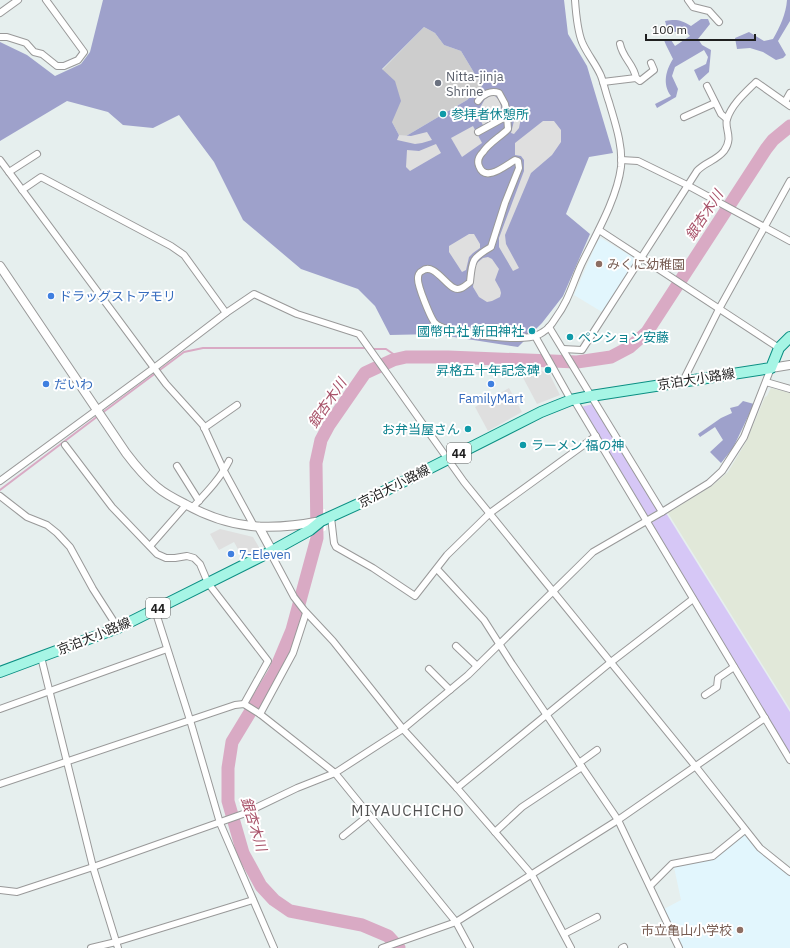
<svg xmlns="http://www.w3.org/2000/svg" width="790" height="948" font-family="'IBM Plex Sans','Noto Sans JP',sans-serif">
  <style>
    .industrial { fill: #e1e8d9 }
    .education { fill: #e2f6fd }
    .religious { fill: #cdcdcd }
    .forest { fill: #9ea1cb; fill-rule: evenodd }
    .park { fill: #d6c7f6 }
    .parking { fill: #dfdfdf }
    .pier { fill: #fff }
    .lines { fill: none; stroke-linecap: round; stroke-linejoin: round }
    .stream { stroke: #d9aac4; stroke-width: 2 }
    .river { stroke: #d9aac4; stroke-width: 13 }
    .minor-casing { stroke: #999; stroke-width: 8 }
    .tertiary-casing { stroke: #999; stroke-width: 10 }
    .primary-casing { stroke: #0b8f83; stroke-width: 12 }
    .minor { stroke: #fff; stroke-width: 6 }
    .tertiary { stroke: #fff; stroke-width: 8 }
    .primary { stroke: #a6f5e5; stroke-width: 10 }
    .worship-dot { fill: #6b7280; stroke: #fff; stroke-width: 1.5 }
    .culture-dot { fill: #0f9aa8; stroke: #fff; stroke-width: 1.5 }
    .education-dot { fill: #8d6e63; stroke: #fff; stroke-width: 1.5 }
    .shop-dot { fill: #3f7fe0; stroke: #fff; stroke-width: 1.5 }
    .labels { text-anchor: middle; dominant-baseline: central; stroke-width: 4; stroke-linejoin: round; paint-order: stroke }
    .shield { fill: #fff; stroke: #626262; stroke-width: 1 }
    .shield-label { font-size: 12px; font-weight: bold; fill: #1f1f1f }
    .worship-label { font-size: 13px; fill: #5b616d; stroke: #fff; text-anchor: start }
    .culture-label { font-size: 13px; fill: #0d838f; stroke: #fff; text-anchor: start }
    .education-label { font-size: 13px; fill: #785e54; stroke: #fff; text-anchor: start }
    .shop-label { font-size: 13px; fill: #366cbe; stroke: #fff; text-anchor: start }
    .street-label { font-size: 13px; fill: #1f1f1f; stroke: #fff }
    .water-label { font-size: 14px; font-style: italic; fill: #a85269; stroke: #fff }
    .quarter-label { font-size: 15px; letter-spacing: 1px; fill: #525252; stroke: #fff }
  </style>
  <rect width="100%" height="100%" fill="#e6efee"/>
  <!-- industrial -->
  <path class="industrial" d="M771,388L790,393V709L668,513L712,486L728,472L746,442L765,397L767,396Z"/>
  <!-- education -->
  <g class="education">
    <path d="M601,238L634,258L635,261L602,312L574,295L598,240Z"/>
    <path d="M746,835L758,850L790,875V948H683L664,909L681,900L674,867L714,859L742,836Z"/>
  </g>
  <!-- religious -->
  <path class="religious" d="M424,27L435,33L444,45L461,51L482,86L467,100L401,139L392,122L382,70Z"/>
  <!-- forest -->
  <g class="forest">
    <path d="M103,0H564L568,34L587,66L613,153L589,157L566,214L590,234L563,296L542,323L518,347L435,334L390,335L375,306L358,289L301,269L243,220L214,162L179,115L153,128L123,125L108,112L67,101L0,141V42L27,55L55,76L81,64L90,52ZM424,27L435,33L444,45L461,51L482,86L467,100L401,139L392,122L401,101L395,81L382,69Z"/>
    <path d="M787,0H790V21L778,41L786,55L783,58L776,60L763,52L750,48L737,49L735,38L749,32L764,41L773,39C780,27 786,14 787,0Z"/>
    <path d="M701,19H708L710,24L698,39L702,45L711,50L709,72L699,81L694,70L706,64L708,57L704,50L675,67L672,76L678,89L676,97L657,108L655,104L671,96C662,84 666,70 673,59L666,45L664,40H671L675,46L690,36L684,29L675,32L667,28L665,21C677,19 681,20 691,26Z"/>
    <path d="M743,401L754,404L733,448L721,463L710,452L723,440L715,427L700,437L698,434L721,418L732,413L730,408L738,406Z"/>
  </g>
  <!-- park -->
  <g class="park">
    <path d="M593,404L658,510L649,515H646L581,407Z"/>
    <path d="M666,513L790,712V756L651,523Z"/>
  </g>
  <!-- parking -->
  <g class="parking">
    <path d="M490,96H495L499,100L501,106V112L498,116L483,125L478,116L484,113L481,106L485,99Z"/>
    <path d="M518,110L521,118L519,128L514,134L511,133L514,121L512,112Z"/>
    <path d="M543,121H554L561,130V142L552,155L531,173L505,235L506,244L519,268L513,271L499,247V238L524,171V160L521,156L515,155V143Z"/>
    <path d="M473,126L482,143L462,157L451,138Z"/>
    <path d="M427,132L432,140L422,143L415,144L397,140L399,135L411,136Z"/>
    <path d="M436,144L441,153L410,171L406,167L407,150L419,151Z"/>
    <path d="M469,234H474L480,244V248L473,253L469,257L466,270L462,272L449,252V246Z"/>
    <path d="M488,257L492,259L499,269L495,280L500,289L501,293L500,297L492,301L487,302L479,297L473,287L475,267L478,262L483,258Z"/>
    <path d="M548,371L560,395L537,404L520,372Z"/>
    <path d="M509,388L522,412L488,431L475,407Z"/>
    <path d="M220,529L253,537L260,549L243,558L234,542L219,550L210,534Z"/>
  </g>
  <!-- pier -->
  <path class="pier" d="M325,509L326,530L309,539L311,513Z"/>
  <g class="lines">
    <!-- stream -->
    <g class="stream">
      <path d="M371,349H386L399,358L406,357"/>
      <path d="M102,413L184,352L203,348H366"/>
      <path d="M0,490L98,416"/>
    </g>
    <!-- river -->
    <path class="river" d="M399,948L388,936L362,925L290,911L274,900L261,886L243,853L228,801V768L232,742L274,673L292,630L317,538L316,463L321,440L329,425L365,373L393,360L406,357H448L577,362L611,357L630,347L647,332L766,149L773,140L790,126"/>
    <defs>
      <g id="minor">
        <path d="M688,0L693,7L709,11L719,22"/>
        <path d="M0,13L18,0"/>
        <path d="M0,37H7L26,43L34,52L42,54L57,66H64L78,60L84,52L46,0"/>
        <path d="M620,44C623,59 634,64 636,78"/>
        <path d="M603,82L636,78L640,81L654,70L651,63"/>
        <path d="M707,86L721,114L727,119"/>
        <path d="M478,101C483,94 491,90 499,93L505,104L507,116"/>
        <path d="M785,102L790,93"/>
        <path d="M684,117L715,103"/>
        <path d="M478,132L507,116L508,129C500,137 489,143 483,152C479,156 477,161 479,166C485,183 505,166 515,160L518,161L519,168L505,203L491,247C472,258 472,260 470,282C465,286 460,291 454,288C445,284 433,262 422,271C419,272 418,276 418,278C417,285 431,319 435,323C444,333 500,338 514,338C524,338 535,338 543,332C548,329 552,324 555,319C569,300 572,285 581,265C595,236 617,199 621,167C623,145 615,123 609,102C606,94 604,84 601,76C596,64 587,54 582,42C577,29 576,14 575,0"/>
        <path d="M0,160L166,384L203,425L224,471L254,526"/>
        <path d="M621,160L638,161L687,185L790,241"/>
        <path d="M9,172L37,154"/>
        <path d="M22,190L41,177L171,246L184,255L226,313"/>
        <path d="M599,230L779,348"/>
        <path d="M549,327L662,512"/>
        <path d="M535,336L571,400"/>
        <path d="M563,349L582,350L697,171C705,162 716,161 724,151C734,137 724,129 727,119C732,104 745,93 756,82L790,106"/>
        <path d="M683,381L719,309L790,181"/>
        <path d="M766,382L790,389"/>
        <path d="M574,400L790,760"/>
        <path d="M204,428L237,405"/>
        <path d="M65,445L112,507L157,554L166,558H175L187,556L194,558L200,564L208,583L268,661L244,704"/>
        <path d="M177,466L199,501"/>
        <path d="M0,481L154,368L226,313L254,294L297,314L359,334L464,482L696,767L760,848L790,872"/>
        <path d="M0,496L27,517L47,525L57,533L70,547L93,589L118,628"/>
        <path d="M192,508C206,493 220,479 229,461"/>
        <path d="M331,517L334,543L336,547L373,568L415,596L447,555L490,513L596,436"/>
        <path d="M150,546L186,505"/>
        <path d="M270,552L294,597L304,610L333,641L403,729L457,788L532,875L571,948"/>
        <path d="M437,569L484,620L512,664L618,820L679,948"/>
        <path d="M155,610L190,720L220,823L274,948"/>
        <path d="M456,646L477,666"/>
        <path d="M41,657L93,867L118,948"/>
        <path d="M429,669L450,690"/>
        <path d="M705,695L717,687L718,678L734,667"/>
        <path d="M0,709L167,649"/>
        <path d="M260,714L293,653L306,613"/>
        <path d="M579,763L597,750"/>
        <path d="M0,784L235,705L244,704L260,714L335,773L456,922L470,948"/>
        <path d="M457,788L611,662L693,599"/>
        <path d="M495,832L522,807L582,767"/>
        <path d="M343,836L369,815"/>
        <path d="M650,886L672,864L713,856L745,830"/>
        <path d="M0,890L17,892L93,867L243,814L297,788L335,773L403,729L468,675L593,552L662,512L709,483L722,471L744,437L771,368"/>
        <path d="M564,934L597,917"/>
        <path d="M91,948L116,942L253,900"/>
        <path d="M382,948L456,922L618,820L765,718"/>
        <path d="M622,948L624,947"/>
      </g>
      <g id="tertiary">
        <path d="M0,266L126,453C135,465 145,477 157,487C165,494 175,499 185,504C231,530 271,531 321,521"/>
        <path d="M771,368L790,365"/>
        <path d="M259,527L272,551"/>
      </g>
      <path id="primary" d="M0,672L118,628L272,551L310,530L321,521L365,501L541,412L571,400L591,396L771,368L779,348L790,337"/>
    </defs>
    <!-- minor casing -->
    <use href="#minor" class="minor-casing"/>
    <!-- tertiary casing -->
    <use href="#tertiary" class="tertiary-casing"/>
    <!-- primary casing -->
    <use href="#primary" class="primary-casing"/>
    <!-- minor -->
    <use href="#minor" class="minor"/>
    <!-- tertiary -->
    <use href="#tertiary" class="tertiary"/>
    <!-- primary -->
    <use href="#primary" class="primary"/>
  </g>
  <!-- markers -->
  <circle class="worship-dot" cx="438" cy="83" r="4"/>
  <g class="culture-dot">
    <circle cx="443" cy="114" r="4"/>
    <circle cx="532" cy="331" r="4"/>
    <circle cx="570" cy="337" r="4"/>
    <circle cx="548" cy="370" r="4"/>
    <circle cx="468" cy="429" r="4"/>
    <circle cx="523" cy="445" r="4"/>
  </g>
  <g class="education-dot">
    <circle cx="599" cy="264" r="4"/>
    <circle cx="740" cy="930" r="4"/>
  </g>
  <g class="shop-dot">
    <circle cx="51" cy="296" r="4"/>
    <circle cx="46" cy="384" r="4"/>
    <circle cx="491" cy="384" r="4"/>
    <circle cx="231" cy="554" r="4"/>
  </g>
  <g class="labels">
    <!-- shield labels -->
    <g class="shield">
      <rect x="447" y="443" width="24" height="20" rx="3"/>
      <rect x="146" y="598" width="24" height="20" rx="3"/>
    </g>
    <g class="shield-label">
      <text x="459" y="453">44</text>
      <text x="158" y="608">44</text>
    </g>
    <!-- worship labels -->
    <g class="worship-label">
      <text x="446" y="76">Nitta-jinja<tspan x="446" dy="15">Shrine</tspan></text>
    </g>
    <!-- culture labels -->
    <g class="culture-label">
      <text x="451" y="114">参拝者休憩所</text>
      <text x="524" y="331" text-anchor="end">國幣中社 新田神社</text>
      <text x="578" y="337">ペンション安藤</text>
      <text x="540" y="370" text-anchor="end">昇格五十年記念碑</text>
      <text x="460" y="429" text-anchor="end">お弁当屋さん</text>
      <text x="531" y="445">ラーメン 福の神</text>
    </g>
    <!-- education labels -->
    <g class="education-label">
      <text x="607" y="264">みくに幼稚園</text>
      <text x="732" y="930" text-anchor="end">市立亀山小学校</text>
    </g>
    <!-- shop labels -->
    <g class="shop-label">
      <text x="59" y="296">ドラッグストアモリ</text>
      <text x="54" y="384">だいわ</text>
      <text x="491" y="398" text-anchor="middle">FamilyMart</text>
      <text x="239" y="554">7-Eleven</text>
    </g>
    <!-- street labels -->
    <g class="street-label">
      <text transform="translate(696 379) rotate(-9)">京泊大小路線</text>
      <text transform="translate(394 486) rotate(-27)">京泊大小路線</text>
      <text transform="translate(94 636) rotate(-22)">京泊大小路線</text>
    </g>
    <!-- water labels -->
    <g class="water-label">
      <text transform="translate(704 215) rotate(-57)">銀杏木川</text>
      <text transform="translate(327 403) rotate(-56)">銀杏木川</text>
      <text transform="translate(254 824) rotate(73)">銀杏木川</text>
    </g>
    <!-- quarter labels -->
    <g class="quarter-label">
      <text x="408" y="810">MIYAUCHICHO</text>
    </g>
  </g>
  <!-- scale -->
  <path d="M646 34v6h109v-6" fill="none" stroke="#1f1f1f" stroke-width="2"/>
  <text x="652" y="34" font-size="12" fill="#1f1f1f" stroke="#ffffff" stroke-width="3" paint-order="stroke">100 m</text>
</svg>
